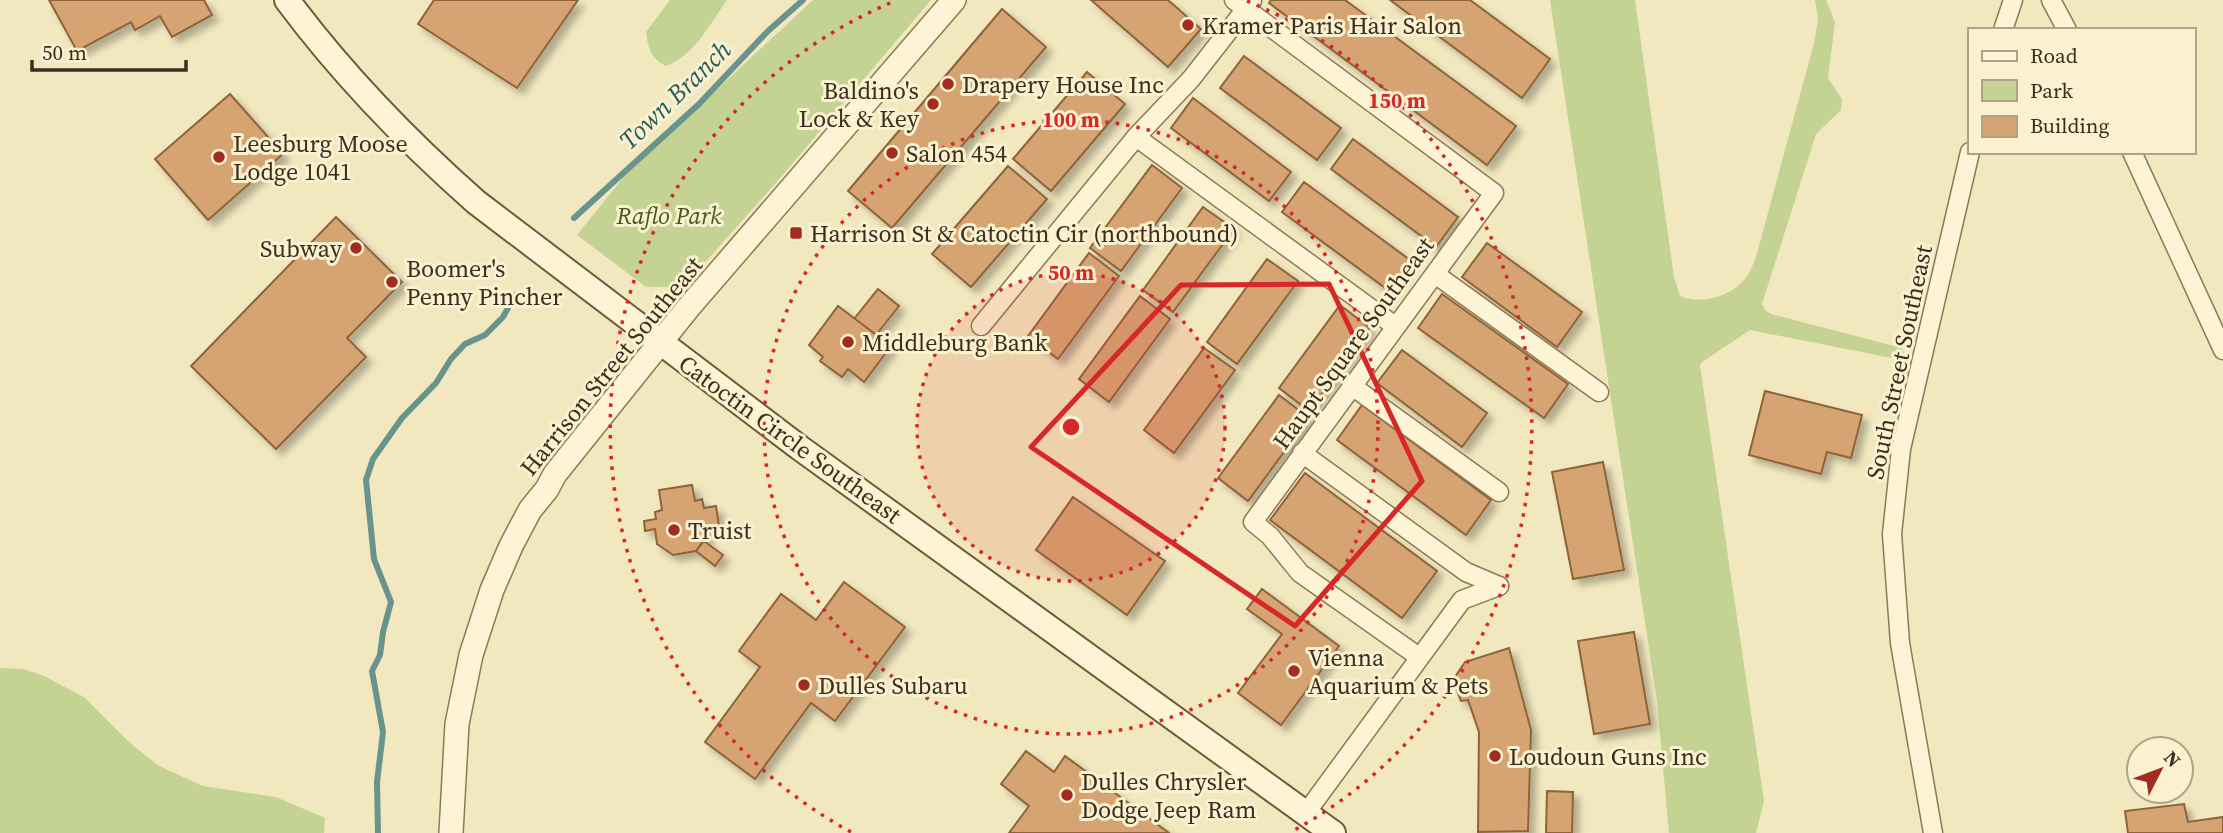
<svg xmlns="http://www.w3.org/2000/svg" width="2223" height="833" font-family="'Source Serif 4',serif">
  <style>
    .green { fill: #c4d293 }
    .lines { fill: none; stroke-linecap: round; stroke-linejoin: round }
    .stream { stroke: #69938d; stroke-width: 6 }
    .building { fill: #d5a472; stroke: #8f6339; stroke-width: 2; filter: url(#shadow) }
    .minor-casing { stroke: #8e7956; stroke-width: 21 }
    .tertiary-casing { stroke: #8e7956; stroke-width: 26 }
    .secondary-casing { stroke: #6f5939; stroke-width: 28 }
    .minor { stroke: #fcf4d4; stroke-width: 18 }
    .tertiary { stroke: #fcf4d4; stroke-width: 23 }
    .secondary { stroke: #fcf4d4; stroke-width: 24 }
    .marked { fill: none; stroke: #d62828; stroke-width: 5; stroke-linejoin: round }
    .ring { fill: none; stroke: #d62828; stroke-width: 3.5; stroke-dasharray: 3.5 7 }
    .poi-dot { fill: #a32b1f; stroke: #f9f1d0; stroke-width: 2.5 }
    .labels { text-anchor: middle; dominant-baseline: central; stroke-width: 6; stroke-linejoin: round; paint-order: stroke }
    .poi-label { font-size: 24px; fill: #3c2e1c; stroke: #f9f1d0; text-anchor: start }
    .park-label { font-size: 24px; font-style: italic; fill: #465a20; stroke: #f9f1d0 }
    .street-label { font-size: 24px; fill: #3c2e1c; stroke: #f9f1d0 }
    .water-label { font-size: 26px; font-style: italic; fill: #295b5d; stroke: #f9f1d0 }
    .centre { fill: #d62828; stroke: #f9f1d0; stroke-width: 3.5 }
    .ring-label { font-size: 21px; text-anchor: middle; font-weight: bold; fill: #d62828; stroke: #f9f1d0; stroke-width: 6; stroke-linejoin: round; paint-order: stroke }
  </style>
  <defs>
    <filter id="shadow"><feDropShadow dx="6" dy="6" stdDeviation="3.5" flood-color="#0004"/></filter>
  </defs>
  <rect width="100%" height="100%" fill="#f2e8c0"/>
  <!-- green -->
  <g class="green">
    <path d="M670,0H727C710,24 694,56 666,66C651,58 648,49 646,32Z"/>
    <path d="M813,0H931L775,184L693,276L668,287H646L577,235L626,174Z"/>
    <path d="M1550,0H1635L1674,277L1680,296C1702,305 1730,297 1746,278C1750,272 1753,264 1756,257L1814,43L1818,19L1815,0H1826L1835,22L1828,78L1842,99L1841,110L1816,134L1762,304L1765,310L1771,314L1902,348L1905,356L1897,359L1750,330L1702,362L1700,366L1764,801L1756,833H1669L1657,701Z"/>
    <path d="M0,668L23,669L42,675L84,697L130,743L159,766L203,786L276,797L325,818L324,833H0Z"/>
  </g>
  <g class="lines">
    <!-- stream -->
    <g class="stream">
      <path d="M574,218L699,104L768,31L803,0"/>
      <path d="M378,833L377,782L383,732L372,671L380,655L383,632L391,602L374,559L366,480L373,459L402,418L436,383L451,359L465,344L485,335L503,317L515,295"/>
    </g>
  </g>
  <!-- building -->
  <g class="building">
    <path d="M49,0H204L212,15L172,37L160,16L135,30L131,22L77,51Z"/>
    <path d="M434,0H578L517,88L418,24Z"/>
    <path d="M1091,0H1168L1201,29L1168,67Z"/>
    <path d="M1271,0H1345L1516,126L1487,165L1269,3Z"/>
    <path d="M1390,0H1470L1550,59L1522,98Z"/>
    <path d="M1002,9L1046,47L892,228L848,191Z"/>
    <path d="M1244,56L1341,128L1317,160L1220,88Z"/>
    <path d="M1087,72L1125,104L1051,191L1013,159Z"/>
    <path d="M230,94L283,154L208,220L155,159Z"/>
    <path d="M1193,98L1291,172L1269,201L1171,128Z"/>
    <path d="M1353,139L1458,217L1436,247L1331,169Z"/>
    <path d="M1152,165L1182,188L1121,271L1090,248Z"/>
    <path d="M1008,166L1047,199L971,287L932,254Z"/>
    <path d="M1304,182L1410,260L1388,290L1282,212Z"/>
    <path d="M1203,207L1234,229L1173,312L1143,290Z"/>
    <path d="M336,217L402,282L347,338L366,357L276,449L191,366Z"/>
    <path d="M1487,243L1582,312L1557,347L1462,277Z"/>
    <path d="M1089,253L1119,276L1058,359L1028,336Z"/>
    <path d="M1267,259L1298,281L1237,364L1207,342Z"/>
    <path d="M878,289L899,306L876,335L854,319Z"/>
    <path d="M1442,294L1568,384L1544,418L1418,328Z"/>
    <path d="M1140,296L1170,319L1109,402L1079,379Z"/>
    <path d="M1340,305L1370,328L1309,411L1279,388Z"/>
    <path d="M838,306L891,346L864,382L848,369L842,377L820,361L823,357L809,345Z"/>
    <path d="M1204,348L1235,370L1174,453L1144,430Z"/>
    <path d="M1402,350L1487,413L1462,447L1377,383Z"/>
    <path d="M1765,391L1862,415L1851,458L1827,452L1821,474L1749,455Z"/>
    <path d="M1279,395L1309,418L1248,501L1218,478Z"/>
    <path d="M1362,405L1491,500L1466,535L1337,440Z"/>
    <path d="M1603,462L1624,570L1573,579L1552,472Z"/>
    <path d="M1305,473L1437,571L1402,618L1270,520Z"/>
    <path d="M692,485L695,501L702,499L704,508L716,506L719,526L706,528L707,536L696,551L673,555L657,544L655,529L645,531L644,521L656,519L655,512L662,510L659,490Z"/>
    <path d="M1073,497L1165,561L1127,615L1036,550Z"/>
    <path d="M704,541L723,555L715,566L696,551Z"/>
    <path d="M844,582L905,627L835,721L811,703L755,779L705,742L760,667L739,651L781,594L816,620Z"/>
    <path d="M1262,589L1339,646L1281,725L1238,693L1282,634L1247,609Z"/>
    <path d="M1634,632L1650,724L1594,734L1578,641Z"/>
    <path d="M1509,648L1531,730L1528,831L1478,832L1479,732L1468,700L1461,701L1453,680L1465,662Z"/>
    <path d="M1026,751L1054,772L1065,756L1169,833H1009L1029,806L1001,784Z"/>
    <path d="M1547,791L1573,792L1572,833H1546Z"/>
    <path d="M2184,804L2188,822L2223,817V833H2128L2125,811Z"/>
  </g>
  <g class="lines">
    <defs>
      <g id="minor">
        <path d="M1234,0L1494,193L1253,522L1270,536L1300,573L1419,657"/>
        <path d="M2051,0L2067,30"/>
        <path d="M2003,30L2013,0"/>
        <path d="M1136,137L1395,326"/>
        <path d="M2132,152L2223,350"/>
        <path d="M1435,274L1599,392"/>
        <path d="M981,326L1136,137L1191,79L1252,1"/>
        <path d="M1352,386L1499,492"/>
        <path d="M1302,453L1466,572L1499,586"/>
        <path d="M1306,813L1462,600L1499,586"/>
        <path d="M1933,833L1900,643L1892,534L1901,449L1970,152"/>
      </g>
      <path id="tertiary" d="M451,833L457,724L471,655L492,590L511,546L530,510L547,489L555,474L688,308L954,0"/>
      <path id="secondary" d="M287,0C342,74 407,141 476,202L800,448L1333,833"/>
    </defs>
    <!-- minor casing -->
    <use href="#minor" class="minor-casing"/>
    <!-- tertiary casing -->
    <use href="#tertiary" class="tertiary-casing"/>
    <!-- secondary casing -->
    <use href="#secondary" class="secondary-casing"/>
    <!-- minor -->
    <use href="#minor" class="minor"/>
    <!-- tertiary -->
    <use href="#tertiary" class="tertiary"/>
    <!-- secondary -->
    <use href="#secondary" class="secondary"/>
  </g>
  <!-- marked area -->
  <path class="marked" d="M1329,284L1422,481L1295,626L1031,447L1181,285Z"/>
  <!-- distance rings -->
  <circle cx="1071" cy="427" r="154" fill="#d62828" fill-opacity=".12"/>
  <g class="ring">
    <circle cx="1071" cy="427" r="154"/>
    <circle cx="1071" cy="427" r="307"/>
    <path d="M851 832A461 461 0 0 1 895 1M1247 1A461 461 0 0 1 1291 832"/>
  </g>
  <!-- markers -->
  <g class="poi-dot">
    <circle cx="1188" cy="25" r="7"/>
    <circle cx="948" cy="84" r="7"/>
    <circle cx="933" cy="104" r="7"/>
    <circle cx="892" cy="153" r="7"/>
    <circle cx="219" cy="157" r="7"/>
    <rect x="789" y="226" width="14" height="14" rx="3.5"/>
    <circle cx="356" cy="248" r="7"/>
    <circle cx="392" cy="282" r="7"/>
    <circle cx="848" cy="342" r="7"/>
    <circle cx="674" cy="530" r="7"/>
    <circle cx="1294" cy="671" r="7"/>
    <circle cx="804" cy="685" r="7"/>
    <circle cx="1495" cy="756" r="7"/>
    <circle cx="1067" cy="795" r="7"/>
  </g>
  <g class="labels">
    <!-- poi labels -->
    <g class="poi-label">
      <text x="1202" y="25">Kramer Paris Hair Salon</text>
      <text x="962" y="84">Drapery House Inc</text>
      <text x="919" y="90" text-anchor="end">Baldino's<tspan x="919" dy="28">Lock &amp; Key</tspan></text>
      <text x="233" y="143">Leesburg Moose<tspan x="233" dy="28">Lodge 1041</tspan></text>
      <text x="906" y="153">Salon 454</text>
      <text x="810" y="233">Harrison St &amp; Catoctin Cir (northbound)</text>
      <text x="342" y="248" text-anchor="end">Subway</text>
      <text x="406" y="268">Boomer's<tspan x="406" dy="28">Penny Pincher</tspan></text>
      <text x="862" y="342">Middleburg Bank</text>
      <text x="688" y="530">Truist</text>
      <text x="1308" y="657">Vienna<tspan x="1308" dy="28">Aquarium &amp; Pets</tspan></text>
      <text x="818" y="685">Dulles Subaru</text>
      <text x="1509" y="756">Loudoun Guns Inc</text>
      <text x="1081" y="781">Dulles Chrysler<tspan x="1081" dy="28">Dodge Jeep Ram</tspan></text>
    </g>
    <!-- park labels -->
    <g class="park-label">
      <text x="669" y="215">Raflo Park</text>
    </g>
    <!-- street labels -->
    <g class="street-label">
      <text transform="translate(1353 343) rotate(-54)">Haupt Square Southeast</text>
      <text transform="translate(1899 362) rotate(-78)">South Street Southeast</text>
      <text transform="translate(611 366) rotate(-51)">Harrison Street Southeast</text>
      <text transform="translate(790 439) rotate(36)">Catoctin Circle Southeast</text>
    </g>
    <!-- water labels -->
    <g class="water-label">
      <text transform="translate(675 95) rotate(-44)">Town Branch</text>
    </g>
  </g>
  <circle cx="1071" cy="427" r="10" class="centre"/>
  <g class="ring-label">
    <text x="1397" y="108">150 m</text>
    <text x="1071" y="127">100 m</text>
    <text x="1071" y="280">50 m</text>
  </g>
  <!-- legend -->
  <rect x="1968" y="28" width="228" height="126" fill="#f9f1d0" stroke="#ada388" stroke-width="2"/>
  <rect x="1982" y="51" width="35" height="10" fill="#fcf4d4" stroke="#ada388" stroke-width="2"/>
  <text x="2030" y="63" font-size="21" fill="#3c2e1c">Road</text>
  <rect x="1982" y="80" width="35" height="21" fill="#c4d293" stroke="#ada388" stroke-width="2"/>
  <text x="2030" y="98" font-size="21" fill="#3c2e1c">Park</text>
  <rect x="1982" y="116" width="35" height="21" fill="#d5a472" stroke="#ada388" stroke-width="2"/>
  <text x="2030" y="133" font-size="21" fill="#3c2e1c">Building</text>
  <!-- north arrow -->
  <g transform="translate(2160 770) rotate(48)"><circle r="33" fill="#f9f1d0" stroke="#ada388" stroke-width="2"/>
  <path d="M0-5L12 26L0 18L-12 26Z" fill="#a32b1f"/>
  <text y="-10" font-size="19" font-weight="bold" text-anchor="middle" fill="#3c2e1c">N</text>
  </g>
  <!-- scale -->
  <path d="M32 60v10h154v-10" fill="none" stroke="#3c2e1c" stroke-width="3.5"/>
  <text x="42" y="60" font-size="21" fill="#3c2e1c" stroke="#f9f1d0" stroke-width="5" paint-order="stroke">50 m</text>
</svg>
